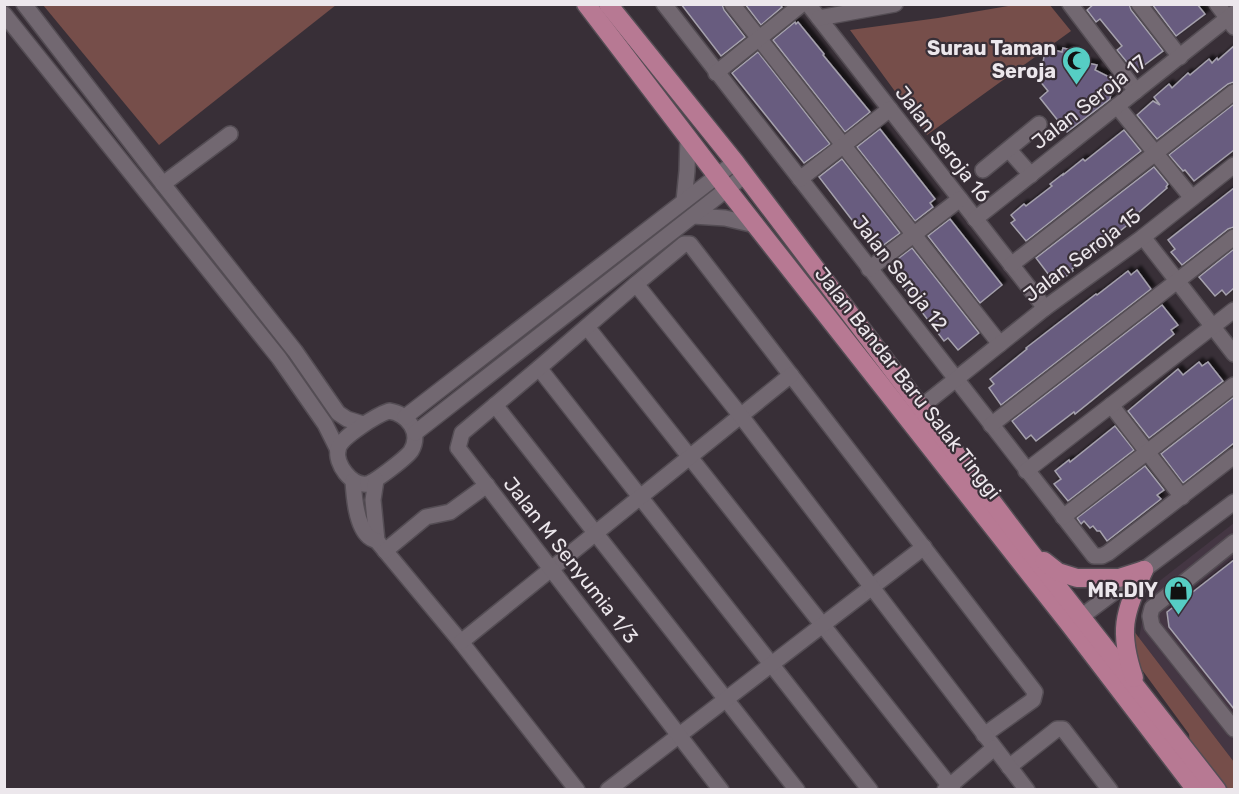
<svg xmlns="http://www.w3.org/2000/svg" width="1239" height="794" font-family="Rubik,sans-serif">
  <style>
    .built { fill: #443643 }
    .green { fill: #764e4a }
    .building { fill: #675b7f; stroke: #a5a1ad; stroke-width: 1.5; filter: url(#shadow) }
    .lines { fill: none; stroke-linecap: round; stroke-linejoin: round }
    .minor-casing { stroke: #544d54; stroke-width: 18 }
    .major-casing { stroke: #544d54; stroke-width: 21 }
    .minor { stroke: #726871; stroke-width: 15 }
    .major { stroke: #b77993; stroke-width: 18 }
    .labels { text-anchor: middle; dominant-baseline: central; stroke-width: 4.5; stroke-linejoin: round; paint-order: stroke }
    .poi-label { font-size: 20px; font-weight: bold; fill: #ece7ec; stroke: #382f37; text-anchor: end }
    .street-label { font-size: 20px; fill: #ece7ec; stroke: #382f37 }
  </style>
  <defs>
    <filter id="shadow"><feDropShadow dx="4" dy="-4" stdDeviation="1.5" flood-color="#0009"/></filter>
  </defs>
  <rect width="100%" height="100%" fill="#382f37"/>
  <!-- built -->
  <path class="built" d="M1234,523V762L1139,638L1148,590Z"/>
  <!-- green -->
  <g class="green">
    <path d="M1049,4L1071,31L927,135L850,30L938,18L1014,5Z"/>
    <path d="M43,5H336L159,145Z"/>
    <path d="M1130,626L1234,762V789H1226L1190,745L1189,734L1137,663Z"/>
  </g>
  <!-- building -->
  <g class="building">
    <path d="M681,4H722L724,10L745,37L721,56Z"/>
    <path d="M745,4H780L782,7L761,25Z"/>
    <path d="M1094,4H1129L1131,10L1163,51L1135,72L1117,50L1122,46L1100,19L1096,22L1087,10Z"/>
    <path d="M1152,4H1197L1205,14L1176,36Z"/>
    <path d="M795,22L796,24L798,22L824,54L823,55L870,112L845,132L773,40Z"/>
    <path d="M1234,46V82L1228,84L1157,139L1137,115L1153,101L1160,105L1154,97L1169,84L1172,88L1188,73L1190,75L1209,59L1212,63L1217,58L1218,60Z"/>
    <path d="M1046,48L1062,52L1063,48L1075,51V54L1084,56L1083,62L1097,65L1095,70L1113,79L1110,99L1067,132L1040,98L1048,91L1039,80Z"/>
    <path d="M758,52L830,144L804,163L732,73Z"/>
    <path d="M1234,104V150L1194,181L1185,170L1183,171L1169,155Z"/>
    <path d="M880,129L935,199L930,203L933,207L915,221L857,147Z"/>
    <path d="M1124,130L1141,151L1026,241L1011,223L1015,220L1011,215L1024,204L1026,206L1052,186L1050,184L1063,174V175L1083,159L1085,161Z"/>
    <path d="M842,159L900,233L878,249L877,248L875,250L819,177Z"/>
    <path d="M1154,167L1168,184L1166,187L1167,188L1129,221L1130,223L1110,239L1111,240L1099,250L1097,248L1072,269L1073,271L1060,281L1056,277L1052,279L1036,258Z"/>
    <path d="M1234,188V227L1228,229L1182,265L1171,252L1175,249L1168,240Z"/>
    <path d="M950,219L1002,285L980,303L928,236Z"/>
    <path d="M912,248L979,333L958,350L948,338L944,341L889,269L892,266L891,264Z"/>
    <path d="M1234,249V288L1226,295L1222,290L1215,296L1199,277Z"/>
    <path d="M1137,270L1151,289L1001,405L989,388L994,384L990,379L1027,349L1026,348L1096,294L1097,295L1128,271L1131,275Z"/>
    <path d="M1162,305L1178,325L1171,330L1174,334L1075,414L1074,412L1036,441L1031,435L1026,439L1012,421Z"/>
    <path d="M1199,362L1202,366L1208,362L1223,381L1149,438L1128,411L1178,369L1183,375Z"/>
    <path d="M1234,397V443L1183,483L1161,454Z"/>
    <path d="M1115,426L1134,450L1068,501L1054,484L1061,479L1055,471L1069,460L1070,462Z"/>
    <path d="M1145,466L1164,490L1157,495L1161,499L1107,541L1100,531H1097L1093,526L1090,528L1084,521L1081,524L1077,518Z"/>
    <path d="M1234,560V709L1169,627L1167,612Z"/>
  </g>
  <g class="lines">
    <defs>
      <g id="minor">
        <path d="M24,4L163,184L295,351L338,413L347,419L363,424"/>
        <path d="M664,4L1094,556H1102L1108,553L1234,456"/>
        <path d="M732,4L1000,344"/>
        <path d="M808,4L1045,308"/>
        <path d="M1070,4L1136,91"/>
        <path d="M1139,4L1180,57"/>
        <path d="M1217,4L1234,27"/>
        <path d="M4,14L279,358L325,424L338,450"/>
        <path d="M819,18L895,4"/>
        <path d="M716,73L802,4"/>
        <path d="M1117,106L1192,198"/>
        <path d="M1009,150L1031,175"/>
        <path d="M983,170L1039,124"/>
        <path d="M800,179L890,109"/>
        <path d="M163,184L230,134"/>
        <path d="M684,201L687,171L688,137"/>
        <path d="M693,216L725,218L755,225"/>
        <path d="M975,219L1234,13"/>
        <path d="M1143,237L1234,354"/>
        <path d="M1011,265L1234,92"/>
        <path d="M869,269L960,199"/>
        <path d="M636,284L684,244H690L1035,692L1033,700L984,735"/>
        <path d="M587,327L953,790"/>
        <path d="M539,368L870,790"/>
        <path d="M495,405L797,790"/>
        <path d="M1111,405L1182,497"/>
        <path d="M921,407L1045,308L1143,237L1234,165"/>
        <path d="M389,411C408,414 422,433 411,451C406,458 375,482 367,484C351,486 335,464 338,449C341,437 377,415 389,411Z"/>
        <path d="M405,417L735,162"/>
        <path d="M991,425L1234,237"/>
        <path d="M415,433L745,175"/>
        <path d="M1026,471L1234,310"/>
        <path d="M376,480L373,500L377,541"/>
        <path d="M353,481C354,496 356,526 369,537C371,539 375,540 377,541L461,642L577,790"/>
        <path d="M1063,517L1234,385"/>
        <path d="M1234,542L1152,608L1150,616L1152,626L1234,729"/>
        <path d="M385,551L426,517L450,512L487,485"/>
        <path d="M1073,623L1234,502"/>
        <path d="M461,642L791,375"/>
        <path d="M1009,767L1057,729H1063L1110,790"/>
        <path d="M608,790L924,547"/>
        <path d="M721,790L458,448L462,433L539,368L636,284L741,416L1027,790"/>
        <path d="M945,790L994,748"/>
      </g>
      <g id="major">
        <path d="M586,4L727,189L1070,625L1196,790"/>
        <path d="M608,4L735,162L1028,549L1217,790"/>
        <path d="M1044,561L1058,572L1077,578H1119L1144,570"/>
        <path d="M1134,678C1118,631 1124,614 1144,570"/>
      </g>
    </defs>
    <!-- minor casing -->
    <use href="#minor" class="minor-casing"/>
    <!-- major casing -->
    <use href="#major" class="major-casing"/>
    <!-- minor -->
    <use href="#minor" class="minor"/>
    <!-- major -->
    <use href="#major" class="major"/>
  </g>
  <!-- icons -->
  <defs>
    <symbol id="mosque-pin" viewBox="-11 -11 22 30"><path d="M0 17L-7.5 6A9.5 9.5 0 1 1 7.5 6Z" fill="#56cec4" stroke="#382f37"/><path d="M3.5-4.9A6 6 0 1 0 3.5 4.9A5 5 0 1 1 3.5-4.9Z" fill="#111"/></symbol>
    <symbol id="shop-pin" viewBox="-11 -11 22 30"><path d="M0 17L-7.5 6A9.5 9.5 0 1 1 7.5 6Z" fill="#56cec4" stroke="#382f37"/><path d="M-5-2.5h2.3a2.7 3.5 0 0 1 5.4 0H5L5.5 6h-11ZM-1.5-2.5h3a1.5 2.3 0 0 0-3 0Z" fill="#111"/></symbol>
  </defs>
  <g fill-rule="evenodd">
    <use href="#mosque-pin" x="1060" y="44" width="33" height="45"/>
    <use href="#shop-pin" x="1162" y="574" width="33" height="45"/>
  </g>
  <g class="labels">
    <!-- poi labels -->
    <g class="poi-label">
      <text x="1056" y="48">Surau Taman<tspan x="1056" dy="23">Seroja</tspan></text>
      <text x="1158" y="590">MR.DIY</text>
    </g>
    <!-- street labels -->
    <g class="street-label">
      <text transform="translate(1089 102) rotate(-38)">Jalan Seroja 17</text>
      <text transform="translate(943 144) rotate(52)">Jalan Seroja 16</text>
      <text transform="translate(1082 255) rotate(-37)">Jalan Seroja 15</text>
      <text transform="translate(900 273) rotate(52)">Jalan Seroja 12</text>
      <text transform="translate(908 383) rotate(52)">Jalan Bandar Baru Salak Tinggi</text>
      <text transform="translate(571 560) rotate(52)">Jalan M Senyumia 1/3</text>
    </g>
  </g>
  <!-- border -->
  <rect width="1239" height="794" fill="none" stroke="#ece7ec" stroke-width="12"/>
</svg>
